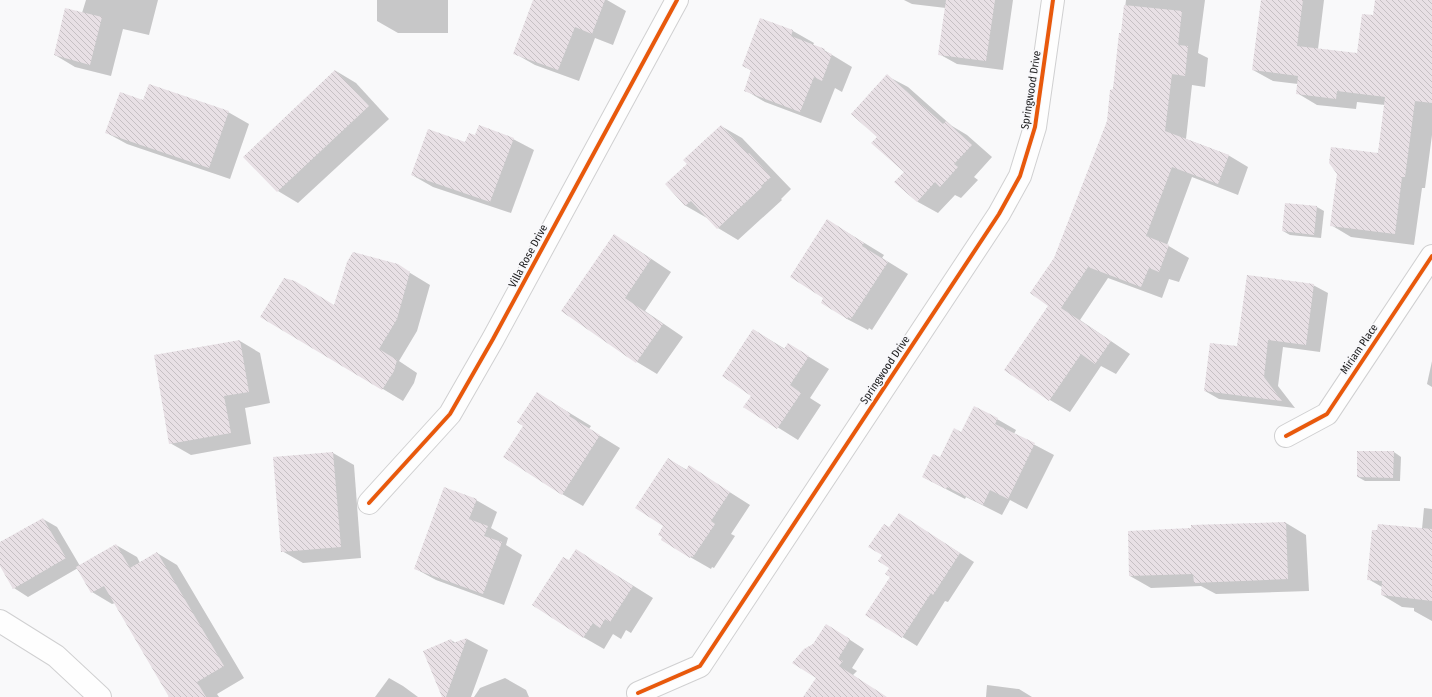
<svg xmlns="http://www.w3.org/2000/svg" width="1432" height="697" font-family="'Fira Sans Condensed',sans-serif">
  <style>
    .shadow { fill: #0003 }
    .building { fill: url(#building-back-hatch) }
    .lines { fill: none; stroke-linecap: round; stroke-linejoin: round }
    .street-casing { stroke: #d0d0d1; stroke-width: 24 }
    .street { stroke: #fefefe; stroke-width: 22 }
    .cycleway-casing { stroke: #f8f8fb; stroke-width: 6 }
    .cycleway { stroke: #e8590c; stroke-width: 4 }
    .labels { text-anchor: middle; dominant-baseline: central; stroke-width: 3.5; stroke-linejoin: round; paint-order: stroke }
    .street-label { font-size: 11px; fill: #1a1a1b; stroke: #f8f8fb }
  </style>
  <defs>
    <pattern id="building-back-hatch" width="6" height="6" patternUnits="userSpaceOnUse"><rect width="6" height="6" fill="#e8e0e5"/><path d="M-1 5l2 2M0 0l6 6M5-1l2 2" fill="none" stroke="#c6c0c4"/></pattern>
  </defs>
  <rect width="100%" height="100%" fill="#f9f9fa"/>
  <!-- shadow -->
  <g class="shadow">
    <path d="M86,0H158L149,35L123,29L111,76L75,67L55,55L82,13Z"/>
    <path d="M377,0H448V33H398L377,21Z"/>
    <path d="M534,0H607L626,11L613,45L595,38L579,81L535,65L514,53Z"/>
    <path d="M904,0H1013L1003,70L957,64L939,54L946,8L912,4Z"/>
    <path d="M1126,0H1205L1198,53L1208,58L1205,87L1192,85L1186,139L1228,155L1248,167L1238,195L1192,177L1167,245L1189,258L1179,282L1169,279L1162,298L1108,278L1080,320L1130,354L1116,374L1101,366L1070,412L1050,400L1006,370L1050,305L1055,258L1108,121L1122,34Z"/>
    <path d="M1262,0H1324L1318,49L1358,54L1374,16L1376,0H1432V135L1425,188H1422L1414,245L1351,237L1331,225L1378,154L1385,105L1357,102L1356,109L1317,105L1297,93L1298,84L1273,81L1253,70Z"/>
    <path d="M761,19L793,31L814,43L813,45L824,50L852,67L842,92L835,88L821,123L765,102L745,90L752,71L743,66Z"/>
    <path d="M336,71L356,83L389,119L298,203L278,191L245,157Z"/>
    <path d="M887,76L908,87L952,126L967,135L992,157L974,177L978,180L961,198L955,195L938,213L918,202L896,182L905,172L879,137Z"/>
    <path d="M144,101L228,112L249,124L230,179L127,144L107,133Z"/>
    <path d="M721,126L742,138L791,189L781,199L782,200L738,240L718,228L707,218L686,206L666,184L689,164Z"/>
    <path d="M476,137L513,139L534,150L511,213L433,187L412,175Z"/>
    <path d="M1286,204L1317,207L1324,211L1321,238L1290,235L1283,231Z"/>
    <path d="M827,220L884,255L882,258L908,274L872,330L869,328L868,330L847,319L825,298Z"/>
    <path d="M615,236L635,248L671,272L645,311L683,337L657,374L637,362L562,311Z"/>
    <path d="M397,265L430,285L417,331L399,361L417,373L414,383L403,401L261,316L335,306Z"/>
    <path d="M1313,285L1328,293L1320,352L1283,347L1278,386L1295,408L1219,399L1205,391L1238,347Z"/>
    <path d="M754,330L785,349L788,344L829,369L810,398L821,405L798,440L745,407L753,395Z"/>
    <path d="M240,341L260,353L270,403L245,408L251,444L191,455L170,443Z"/>
    <path d="M1432,361V387L1427,384Z"/>
    <path d="M537,393L591,426L589,429L620,448L583,506L562,494L525,426Z"/>
    <path d="M997,419L1016,430L1014,434L1054,455L1027,509L1010,500L1002,515L966,497L965,499L923,477L962,433Z"/>
    <path d="M1394,452L1401,457L1400,481H1365L1358,477Z"/>
    <path d="M333,453L354,465L361,558L303,563L282,551Z"/>
    <path d="M668,459L687,470L709,479L750,505L731,534L735,536L714,568L712,567L711,569L690,557L665,525Z"/>
    <path d="M476,500L497,512L491,528L508,538L506,545L522,555L504,605L436,580L416,569Z"/>
    <path d="M1424,508L1432,509V621L1414,611V608L1402,607L1382,595V587L1368,579L1422,529Z"/>
    <path d="M899,514L974,562L948,602L945,601L917,646L867,615L891,576V568L883,555L890,528Z"/>
    <path d="M43,519L57,527L80,566L116,545L137,557L140,563L157,553L177,565L244,678L217,694L219,697H170L115,603L112,604L92,592L78,568L28,597L14,588L0,564V543Z"/>
    <path d="M1286,523L1306,535L1309,591L1216,594L1201,586L1151,588L1130,576Z"/>
    <path d="M576,550L653,598L631,633L626,630L621,639L613,634L604,649L583,637L569,561Z"/>
    <path d="M841,634L864,649L852,668L857,671L853,675L884,697H818L817,677Z"/>
    <path d="M467,639L488,650L471,697H443L451,640L456,643Z"/>
    <path d="M389,678L403,686L418,697H375Z"/>
    <path d="M505,678L526,690L529,697H474L480,688Z"/>
    <path d="M987,685L1019,689L1032,697H986Z"/>
  </g>
  <!-- building -->
  <g class="building">
    <path d="M533,0H605L592,34L575,27L558,70L513,54Z"/>
    <path d="M946,0H995L986,61L938,55Z"/>
    <path d="M1261,0H1303L1297,46L1357,53L1362,14L1373,15L1375,0H1432V103L1415,101L1405,177H1402L1395,234L1330,226L1337,174L1329,163L1331,147L1378,153L1385,97L1337,91L1336,99L1296,94L1298,76L1252,70Z"/>
    <path d="M1124,5L1182,11L1178,45L1188,46L1185,76L1172,74L1165,131L1229,155L1218,184L1172,167L1146,236L1169,245L1159,272L1149,268L1141,287L1088,267L1061,308L1111,341L1095,364L1081,354L1049,401L1004,370L1048,306L1030,293L1054,258L1107,121L1110,90L1113,89L1119,33H1121Z"/>
    <path d="M65,8L102,17L90,65L54,55Z"/>
    <path d="M760,18L793,30L791,36L825,49L824,51L832,54L822,81L814,77L800,112L744,91L751,70L742,66Z"/>
    <path d="M335,70L369,106L277,192L243,157Z"/>
    <path d="M887,74L943,124L946,121L972,145L954,164L958,167L940,187L935,182L917,202L894,182L904,172L871,143L877,137L851,114Z"/>
    <path d="M149,84L229,111L209,168L105,133L120,92L143,100Z"/>
    <path d="M479,125L514,138L490,202L411,175L428,129L465,142L469,133L475,135Z"/>
    <path d="M721,125L748,154L749,153L771,177L761,186L762,187L717,229L691,201L685,206L665,184L687,164L683,160Z"/>
    <path d="M1285,203L1317,206L1314,235L1282,231Z"/>
    <path d="M827,219L864,243L862,246L888,262L851,319L848,317L847,319L821,303L823,298L790,277Z"/>
    <path d="M614,234L651,259L625,298L663,324L636,363L561,311Z"/>
    <path d="M353,252L398,264L410,272L397,319L379,349L397,360L394,371L382,390L260,317L284,278L295,281L334,305L347,262Z"/>
    <path d="M1247,275L1314,284L1306,345L1268,340L1264,377L1282,401L1204,391L1210,343L1237,346Z"/>
    <path d="M753,329L784,349L788,343L809,356L790,385L801,393L777,429L743,407L751,396L722,376Z"/>
    <path d="M240,340L249,392L224,396L231,433L169,444L154,355Z"/>
    <path d="M537,392L571,414L569,416L600,435L562,495L503,457L523,426L517,422Z"/>
    <path d="M974,406L998,418L995,424L1035,443L1008,499L990,490L983,505L947,487L946,489L922,477L933,454L940,457L954,428L961,432Z"/>
    <path d="M1357,451H1394L1393,478L1357,477Z"/>
    <path d="M333,452L341,547L281,552L273,457Z"/>
    <path d="M668,458L686,470L689,465L730,492L711,521L715,524L693,557L691,556L690,558L661,540L662,537L658,535L663,526L635,508Z"/>
    <path d="M444,487L477,499L469,519L488,526L484,536L502,542L483,594L414,569Z"/>
    <path d="M899,513L960,553L933,595L931,593L902,638L865,615L890,577L885,574L889,568L878,561L882,555L868,547L884,524L889,527Z"/>
    <path d="M43,518L66,558L13,589L0,566V542Z"/>
    <path d="M1286,522L1288,579L1194,583L1193,574L1129,576L1128,531L1191,528V525Z"/>
    <path d="M1378,524L1432,529V601L1381,595L1382,581L1367,580L1372,530H1377Z"/>
    <path d="M116,544L130,568L157,552L224,666L197,682L206,697H169L104,586L91,593L76,567Z"/>
    <path d="M576,549L633,586L610,622L605,619L600,628L593,623L583,638L532,605L563,557L569,560Z"/>
    <path d="M826,624L850,639L838,659L843,661L839,666L887,697H803L816,678L792,663L804,649L813,644Z"/>
    <path d="M467,638L446,697H442L423,651L451,639L453,643Z"/>
  </g>
  <g class="lines">
    <defs>
      <g id="street">
        <path d="M1286,436L1327,414L1432,256"/>
        <path d="M369,503L450,414L493,339L677,0"/>
        <path d="M0,621L56,656L100,697"/>
        <path d="M638,693L700,666L999,214L1020,176L1035,127L1053,0"/>
      </g>
    </defs>
    <!-- street casing -->
    <use href="#street" class="street-casing"/>
    <!-- street -->
    <use href="#street" class="street"/>
    <defs>
      <g id="cycleway">
        <path d="M1286,436L1327,414L1432,256"/>
        <path d="M369,503L450,414L493,339L677,0"/>
        <path d="M638,693L700,666L999,214L1020,176L1035,127L1053,0"/>
      </g>
    </defs>
    <!-- cycleway casing -->
    <use href="#cycleway" class="cycleway-casing"/>
    <!-- cycleway -->
    <use href="#cycleway" class="cycleway"/>
  </g>
  <g class="labels">
    <!-- street labels -->
    <g class="street-label">
      <text transform="translate(1031 90) rotate(-81)">Springwood Drive</text>
      <text transform="translate(528 256) rotate(-62)">Villa Rose Drive</text>
      <text transform="translate(1359 349) rotate(-56)">Miriam Place</text>
      <text transform="translate(885 370) rotate(-56)">Springwood Drive</text>
    </g>
  </g>
</svg>
